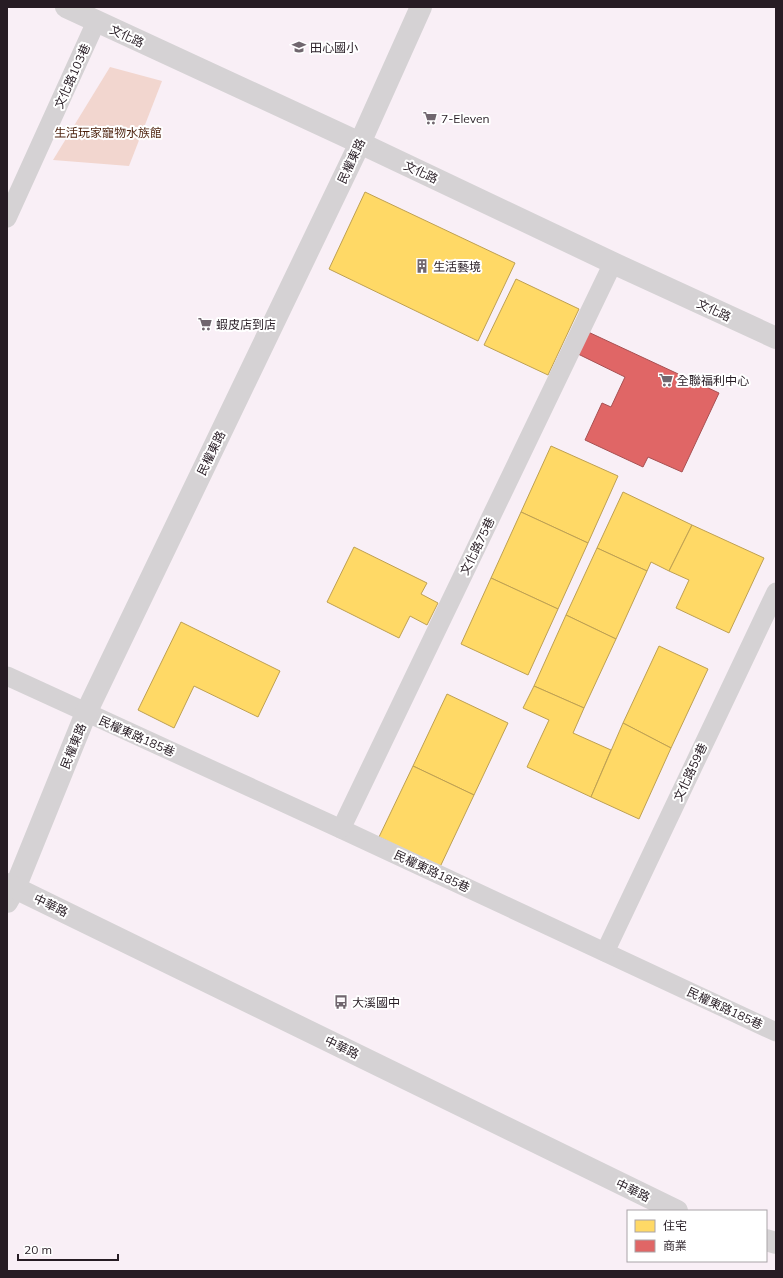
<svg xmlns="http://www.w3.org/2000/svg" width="783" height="1278" font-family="Mulish,'Noto Sans TC',sans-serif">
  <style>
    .green { fill: #f2d6cf }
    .homes { fill: #ffd966; stroke: #bea052 }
    .shops { fill: #e06666; stroke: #a85052 }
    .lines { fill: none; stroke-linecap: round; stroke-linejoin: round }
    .service { stroke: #d5d2d4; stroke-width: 19 }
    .minor { stroke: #d5d2d4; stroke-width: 22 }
    .tertiary { stroke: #d5d2d4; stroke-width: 22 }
    .labels { text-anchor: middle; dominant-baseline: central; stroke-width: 4; stroke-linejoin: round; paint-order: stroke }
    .street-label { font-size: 12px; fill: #271c24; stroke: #fff }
    .poi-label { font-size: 12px; fill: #271c24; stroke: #fff; text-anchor: start }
    .park-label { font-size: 12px; fill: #4a1e09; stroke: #fff }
  </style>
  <rect width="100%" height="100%" fill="#f9eff6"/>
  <!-- green -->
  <path class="green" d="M110,67L162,81L129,166L53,160Z"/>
  <!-- homes -->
  <g class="homes">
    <path d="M365,192L515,263L478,341L329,269Z"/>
    <path d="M516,279L579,309L548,375L484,345Z"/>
    <path d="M551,446L618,476L588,543L521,512Z"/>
    <path d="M623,492L692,525L669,571L651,562L647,571L597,548Z"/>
    <path d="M521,512L588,543L558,609L491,578Z"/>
    <path d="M692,525L764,558L729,633L676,608L689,580L669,571Z"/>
    <path d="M354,547L427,583L421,594L438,603L427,625L410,616L399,638L327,602Z"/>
    <path d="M597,548L647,571L616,639L566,615Z"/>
    <path d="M491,578L558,609L528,675L461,644Z"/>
    <path d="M566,615L616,639L584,708L534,686Z"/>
    <path d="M181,622L280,671L258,717L194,686L174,728L138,710Z"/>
    <path d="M659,646L708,669L671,748L623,723Z"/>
    <path d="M534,686L584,708L573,733L611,750L591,797L527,767L549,720L523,708Z"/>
    <path d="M447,694L508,723L474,795L413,766Z"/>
    <path d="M623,723L671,748L639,819L591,797Z"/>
    <path d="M413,766L474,795L440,867L379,837Z"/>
  </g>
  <!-- shops -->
  <path class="shops" d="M586,331L719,393L682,472L648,457L643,467L585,440L602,403L611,407L625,377L576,353Z"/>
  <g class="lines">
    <!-- service -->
    <g class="service">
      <path d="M7,218L96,22"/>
      <path d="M7,676L341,829L776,1032"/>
      <path d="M341,829L613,263"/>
      <path d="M605,952L776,592"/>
    </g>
    <!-- minor -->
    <g class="minor">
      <path d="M66,7L360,143L613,263L776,338"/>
      <path d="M7,902L15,888L86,713L360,143L421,7"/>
    </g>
    <!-- tertiary -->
    <g class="tertiary">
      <path d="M7,884L677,1211"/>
      <path d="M766,1240L776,1243"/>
    </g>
  </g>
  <!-- icons -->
  <defs>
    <symbol id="school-bare" viewBox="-9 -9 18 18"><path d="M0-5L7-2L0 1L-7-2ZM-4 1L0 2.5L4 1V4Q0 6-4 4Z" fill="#70666e" stroke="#fff" stroke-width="2.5" paint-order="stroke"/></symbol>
    <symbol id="supermarket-bare" viewBox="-9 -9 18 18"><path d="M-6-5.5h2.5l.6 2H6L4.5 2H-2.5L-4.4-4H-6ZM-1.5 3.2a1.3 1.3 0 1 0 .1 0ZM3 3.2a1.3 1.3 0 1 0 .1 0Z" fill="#70666e" stroke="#fff" stroke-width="2.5" paint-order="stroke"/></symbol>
    <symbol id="building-bare" viewBox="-9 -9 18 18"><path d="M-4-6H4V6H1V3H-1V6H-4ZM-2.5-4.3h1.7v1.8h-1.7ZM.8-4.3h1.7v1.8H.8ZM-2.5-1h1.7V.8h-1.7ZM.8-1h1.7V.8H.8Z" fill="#70666e" stroke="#fff" stroke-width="2.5" paint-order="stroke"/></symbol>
    <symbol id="bus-bare" viewBox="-9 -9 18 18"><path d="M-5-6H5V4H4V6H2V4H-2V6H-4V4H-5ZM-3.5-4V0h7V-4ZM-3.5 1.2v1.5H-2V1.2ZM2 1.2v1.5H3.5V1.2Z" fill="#70666e" stroke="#fff" stroke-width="2.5" paint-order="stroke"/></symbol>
  </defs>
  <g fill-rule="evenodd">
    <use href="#school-bare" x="289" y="37" width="20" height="20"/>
    <use href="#supermarket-bare" x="420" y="108" width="20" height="20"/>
    <use href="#building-bare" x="412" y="256" width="20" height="20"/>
    <use href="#supermarket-bare" x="195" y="314" width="20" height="20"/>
    <use href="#supermarket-bare" x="656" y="370" width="20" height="20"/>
    <use href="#bus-bare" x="331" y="992" width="20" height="20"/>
  </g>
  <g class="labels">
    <!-- street labels -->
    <g class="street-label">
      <text transform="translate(127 36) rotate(25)">文化路</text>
      <text transform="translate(72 76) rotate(-66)">文化路103巷</text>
      <text transform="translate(351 161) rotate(-65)">民權東路</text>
      <text transform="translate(421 172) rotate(25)">文化路</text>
      <text transform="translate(714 310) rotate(25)">文化路</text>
      <text transform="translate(211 453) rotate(-64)">民權東路</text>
      <text transform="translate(477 546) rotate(-64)">文化路75巷</text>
      <text transform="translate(137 736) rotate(24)">民權東路185巷</text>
      <text transform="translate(73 746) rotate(-68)">民權東路</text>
      <text transform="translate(690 772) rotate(-65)">文化路59巷</text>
      <text transform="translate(432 871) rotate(25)">民權東路185巷</text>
      <text transform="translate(51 905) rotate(26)">中華路</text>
      <text transform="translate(725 1008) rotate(25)">民權東路185巷</text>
      <text transform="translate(342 1047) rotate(26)">中華路</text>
      <text transform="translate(633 1190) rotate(26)">中華路</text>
    </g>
    <!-- poi labels -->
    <g class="poi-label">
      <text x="310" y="47">田心國小</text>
      <text x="441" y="118">7-Eleven</text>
      <text x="433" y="266">生活藝境</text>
      <text x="216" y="324">蝦皮店到店</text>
      <text x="677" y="380">全聯福利中心</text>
      <text x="352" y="1002">大溪國中</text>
    </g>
    <!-- park labels -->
    <g class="park-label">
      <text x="108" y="132">生活玩家寵物水族館</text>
    </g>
  </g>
  <!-- border -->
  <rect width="783" height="1278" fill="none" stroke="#271c24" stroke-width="16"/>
  <!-- legend -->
  <rect x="627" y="1210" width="140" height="52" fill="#ffffff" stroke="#a9a4a7"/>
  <rect x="635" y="1220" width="20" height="12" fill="#ffd966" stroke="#a9a4a7"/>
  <text x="663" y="1230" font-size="12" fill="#271c24">住宅</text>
  <rect x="635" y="1240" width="20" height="12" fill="#e06666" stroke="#a9a4a7"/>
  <text x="663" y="1250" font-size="12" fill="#271c24">商業</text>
  <!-- scale -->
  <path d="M18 1254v6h100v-6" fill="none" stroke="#271c24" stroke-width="2"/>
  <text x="24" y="1254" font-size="12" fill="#271c24" stroke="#ffffff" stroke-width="3" paint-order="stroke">20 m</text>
</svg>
